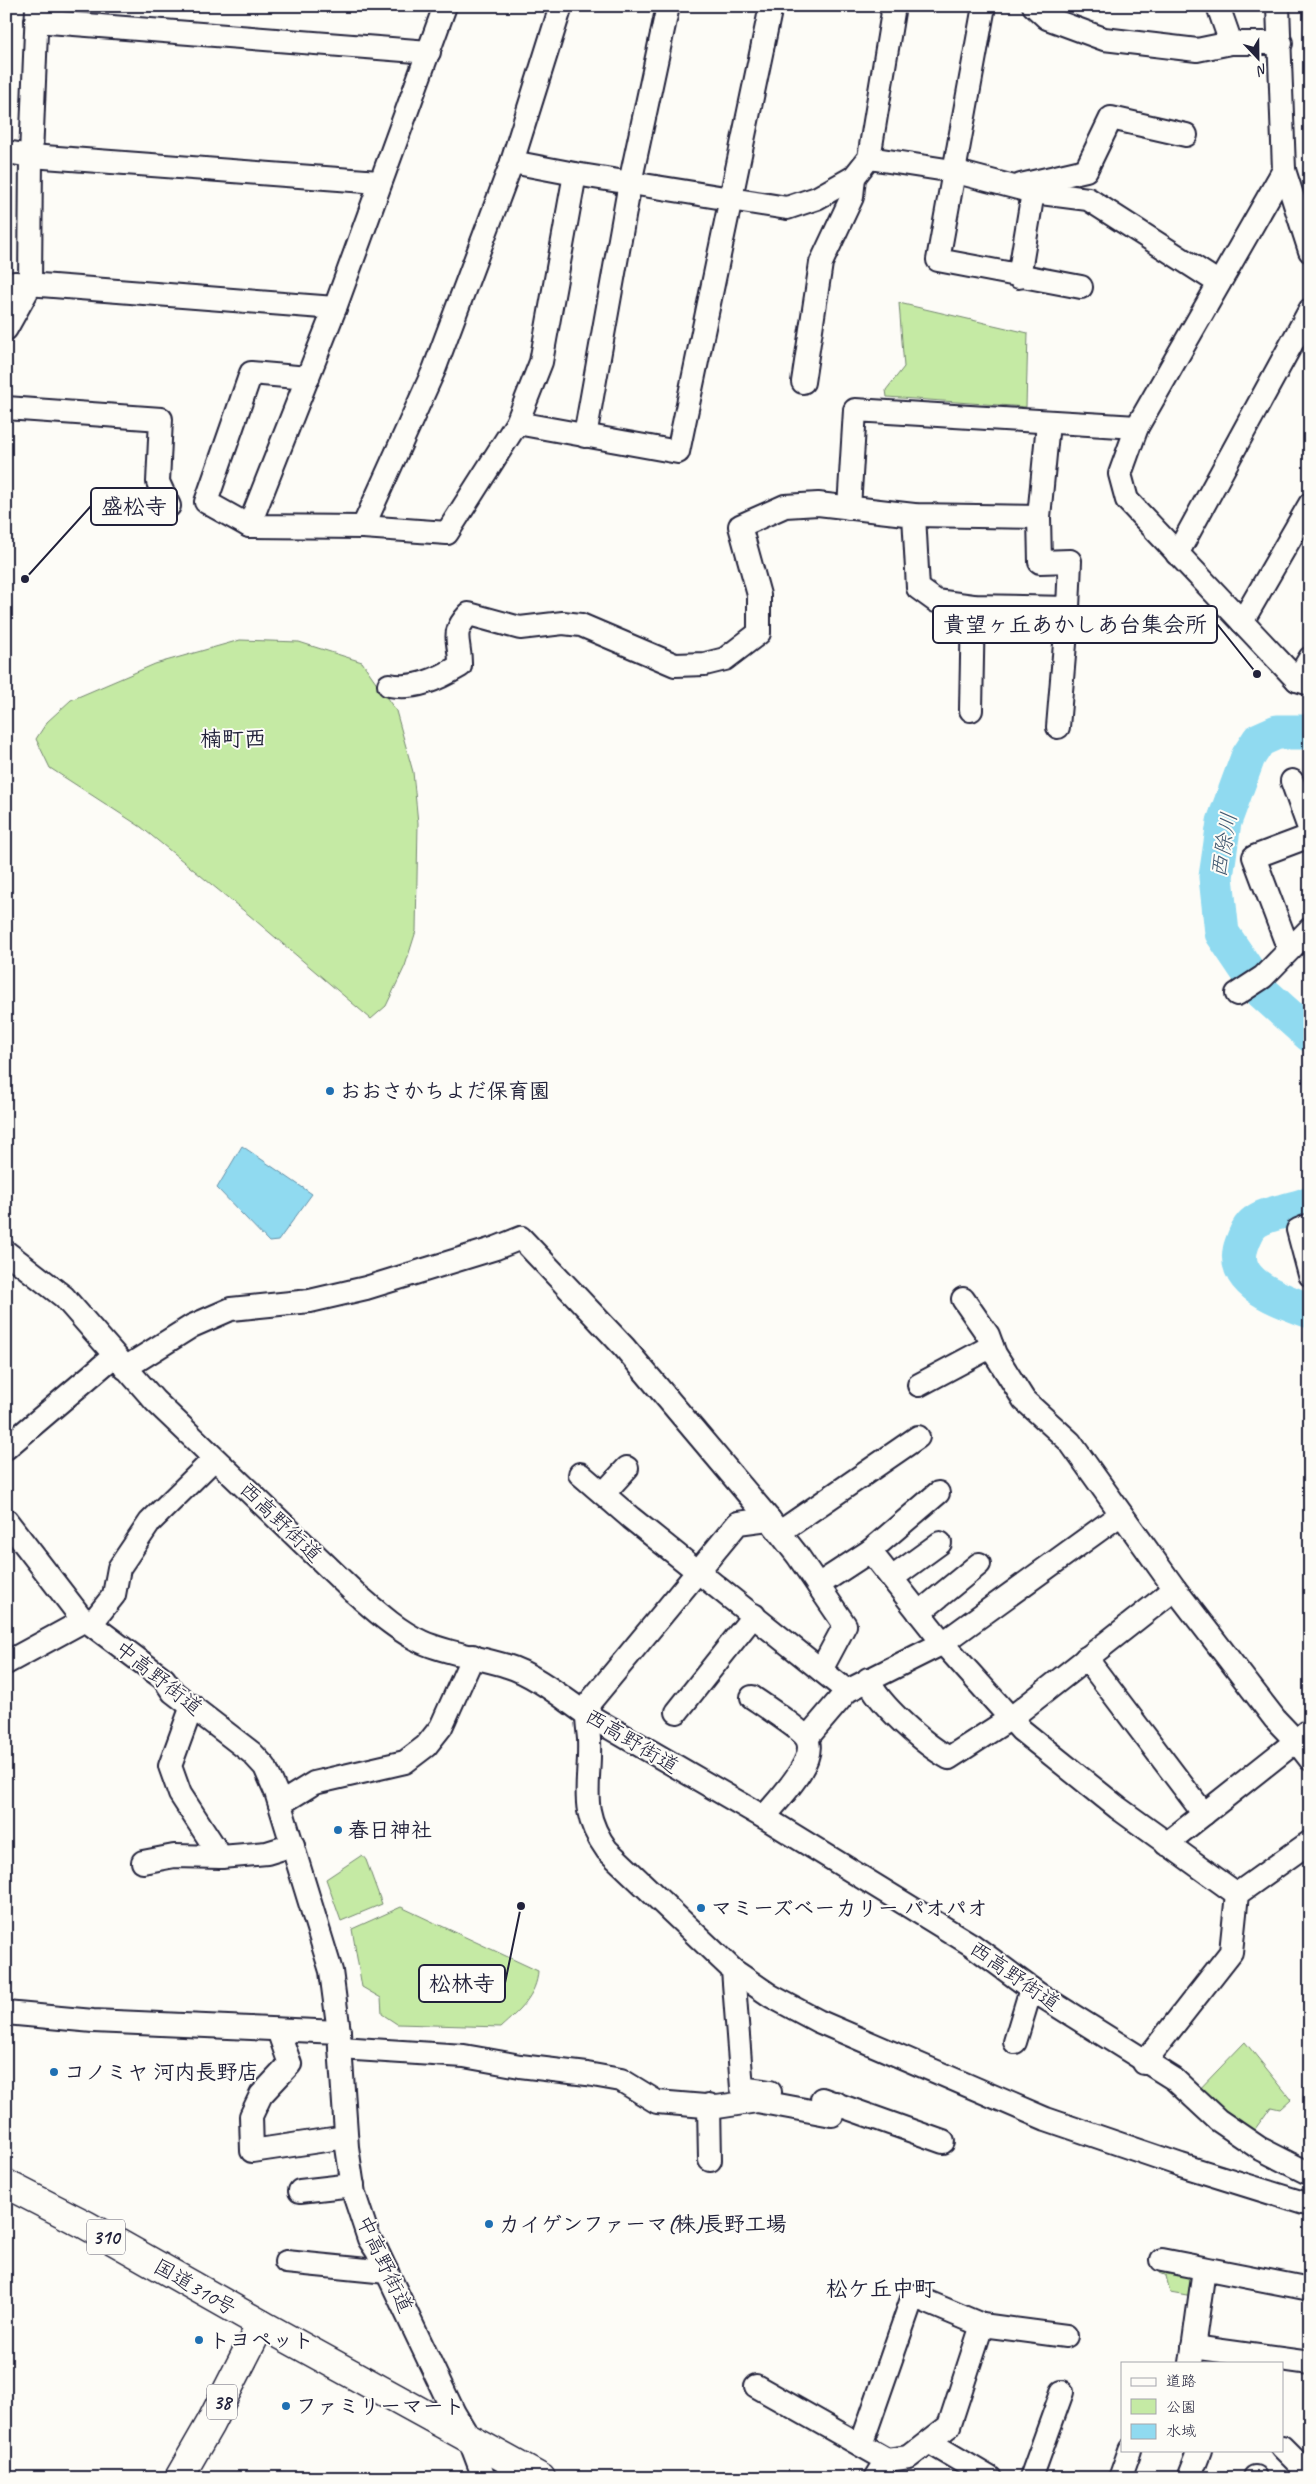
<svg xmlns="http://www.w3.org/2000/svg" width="1316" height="2484" font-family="Caveat,'Klee One',sans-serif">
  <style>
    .green { fill: #c5eaa4; stroke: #748670 }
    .water { fill: #90daf0; stroke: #6490a8 }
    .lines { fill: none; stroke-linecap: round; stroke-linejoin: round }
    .river { stroke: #90daf0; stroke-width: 35 }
    .minor-casing { stroke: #22223b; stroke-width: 26 }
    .primary-casing { stroke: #22223b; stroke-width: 31 }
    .trunk-casing { stroke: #22223b; stroke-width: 31 }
    .minor { stroke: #fdfcf7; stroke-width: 22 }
    .primary { stroke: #fdfcf7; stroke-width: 28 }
    .trunk { stroke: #fdfcf7; stroke-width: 28 }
    .poi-dot { fill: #1f6fb2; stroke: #fdfcf7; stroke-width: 2 }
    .labels { text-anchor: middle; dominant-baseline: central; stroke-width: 4; stroke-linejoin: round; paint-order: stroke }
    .shield { fill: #fdfcf7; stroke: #646373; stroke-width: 1 }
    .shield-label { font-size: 20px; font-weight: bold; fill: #22223b }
    .poi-label { font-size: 21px; font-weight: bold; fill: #22223b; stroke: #fdfcf7; text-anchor: start }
    .street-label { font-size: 21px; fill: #22223b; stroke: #fdfcf7 }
    .neighbourhood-label { font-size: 22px; font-weight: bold; fill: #22223b; stroke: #fdfcf7 }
    .water-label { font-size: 22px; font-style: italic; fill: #435971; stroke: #fdfcf7 }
    .leader { fill: none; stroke: #22223b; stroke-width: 2 }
    .callout-dot { fill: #22223b; stroke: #fdfcf7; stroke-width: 2 }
    .callout { fill: #fdfcf7; stroke: #22223b; stroke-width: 2 }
    .callout-label { font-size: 22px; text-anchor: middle; font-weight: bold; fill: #22223b }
  </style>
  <rect width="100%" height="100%" fill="#fdfcf7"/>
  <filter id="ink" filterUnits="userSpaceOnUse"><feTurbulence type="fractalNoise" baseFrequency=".02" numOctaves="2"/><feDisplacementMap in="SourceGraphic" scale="10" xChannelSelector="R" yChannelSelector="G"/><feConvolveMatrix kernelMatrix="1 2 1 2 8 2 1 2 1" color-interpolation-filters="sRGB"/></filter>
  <g filter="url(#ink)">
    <!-- green -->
    <g class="green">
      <path d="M899,303L1028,333L1026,407L887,397L886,390L904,367Z"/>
      <path d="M240,640L299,642L362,662L396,711L413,772L418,823L416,931L405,966L386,1006L371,1019L249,915L141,827L50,768L36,739L47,722L71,700L155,664Z"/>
      <path d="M362,1855L366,1860L382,1904L341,1921L326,1879Z"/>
      <path d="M401,1907L538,1971C537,1995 518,2012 501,2027L397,2024L382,2014L381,1998L362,1987L352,1929Z"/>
      <path d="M1245,2042L1291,2099L1280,2109L1271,2107L1247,2140L1192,2097Z"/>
      <path d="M1160,2262L1202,2271L1198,2297L1170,2292L1166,2276L1159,2273Z"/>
    </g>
    <!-- water -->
    <path class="water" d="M242,1146L312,1194L278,1241L269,1242L217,1188Z"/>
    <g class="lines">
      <!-- river -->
      <g class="river">
        <path d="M1310,732H1277L1259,740L1248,757L1224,822L1216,877L1222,933L1261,991L1310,1035"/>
        <path d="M1310,1203C1294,1211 1268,1212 1255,1222C1248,1227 1245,1236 1242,1244C1227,1284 1282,1300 1310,1311"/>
      </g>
      <defs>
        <g id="minor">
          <path d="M445,6L335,308L249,526L363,527L447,533L517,423L541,362L575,174"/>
          <path d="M984,6L938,260L1081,287"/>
          <path d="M1034,6L1047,18L1104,39L1197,50L1231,43"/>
          <path d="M1218,6L1231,43H1281"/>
          <path d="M1278,6L1284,170L1310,251"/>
          <path d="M36,21L429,52"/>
          <path d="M6,152L31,156L379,182"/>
          <path d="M869,158L953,171L1033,192L1088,199L1219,283"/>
          <path d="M512,162L575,174L787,208L817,198L854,177L869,158L893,12L890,6"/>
          <path d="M1284,170L1137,427L1120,474L1127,500L1297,680L1310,684"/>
          <path d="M1021,185L1086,170L1111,118L1186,135"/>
          <path d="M1019,277L1033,192"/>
          <path d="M6,295L15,283L335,308"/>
          <path d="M6,329L30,286L31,156L37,7"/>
          <path d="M803,382L821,263L852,197L854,177"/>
          <path d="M6,408L161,419L158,482L169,506"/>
          <path d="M517,423L678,452L771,6"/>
          <path d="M585,436L630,183L668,6"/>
          <path d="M849,508L855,410L1137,427"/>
          <path d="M914,515L918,588L936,601L973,606L1068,608L1070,561L1040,562L1039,517L1048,423"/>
          <path d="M249,526L206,502L251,373L308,378"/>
          <path d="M363,527L434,370L512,162L561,6"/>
          <path d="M1177,554L1310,310"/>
          <path d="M1242,622L1310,504"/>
          <path d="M1297,680L1310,658"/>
          <path d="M389,685C415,690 438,679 460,666C461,641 449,635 469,614L520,628L563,623L581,625L675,665L705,664L725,659L759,633V595L740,526L785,506L818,504L914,515L1039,517"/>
          <path d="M971,710L973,606"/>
          <path d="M1058,727L1068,608"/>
          <path d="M1292,781L1310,831"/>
          <path d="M1289,950L1254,857L1310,836"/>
          <path d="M1237,994L1263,977L1310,929"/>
          <path d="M1310,1225L1298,1230L1310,1275"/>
          <path d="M6,1252L64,1297L155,1401L354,1592C376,1611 396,1630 422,1642C449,1654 479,1657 507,1666C534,1674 563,1698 586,1714L767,1819L972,1945L1037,1993L1174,2079L1218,2120L1259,2148L1310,2174"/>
          <path d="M963,1299L988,1335L995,1354L1024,1400L1070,1442L1175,1589L1275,1719L1296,1741L1310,1759"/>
          <path d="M125,1368L192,1326L231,1309L310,1301L366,1288L496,1248L521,1238L624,1347L769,1519L798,1556L845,1625L821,1670"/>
          <path d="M919,1385L992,1346"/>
          <path d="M6,1448L114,1356"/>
          <path d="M580,1474L631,1518L847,1691"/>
          <path d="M604,1493L627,1468"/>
          <path d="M769,1519L738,1523L590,1702C585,1716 588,1725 589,1739C591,1784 577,1809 607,1850L733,1970L771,1996L818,2021L1046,2119L1181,2165L1310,2205"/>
          <path d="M6,1520L80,1616L164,1679L173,1692L252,1753L265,1767L276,1792L331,1971L339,2032L347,2147L354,2194L369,2239L377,2251L454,2413L469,2438L484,2478"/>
          <path d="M780,1532L918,1437"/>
          <path d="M870,1551L943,1643L1021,1730L1118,1808L1237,1894"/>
          <path d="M892,1578L940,1543"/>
          <path d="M818,1585L870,1551L938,1493"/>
          <path d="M919,1613L979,1564"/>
          <path d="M1086,1658L1204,1814"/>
          <path d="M6,1663L85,1620L95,1619L114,1595L119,1568L150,1522L214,1459"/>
          <path d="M868,1679C878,1704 925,1745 949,1758L1011,1718L1175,1589"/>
          <path d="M752,1697C762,1704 803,1731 807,1739C818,1761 777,1801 764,1817"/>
          <path d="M192,1706L170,1766L180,1794L221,1857"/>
          <path d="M677,1712L754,1615"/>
          <path d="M807,1738L847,1691L943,1643L1121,1514"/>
          <path d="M280,1804L314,1783L405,1762L426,1746L441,1727L473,1656"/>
          <path d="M1166,1844L1310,1730"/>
          <path d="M143,1862L174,1856L221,1857L267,1853L293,1845"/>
          <path d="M733,1970L742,2088L770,2092"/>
          <path d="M6,2013L93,2021L339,2032"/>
          <path d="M278,2030L290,2064L261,2095L251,2116L252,2151L346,2137"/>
          <path d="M1015,2042L1031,1989"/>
          <path d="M340,2048L464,2056L520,2066L587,2074L621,2080L657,2102L717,2107L757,2101L832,2115L836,2103"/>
          <path d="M1144,2063L1231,1952L1237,1894L1310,1842"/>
          <path d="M822,2099L943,2142"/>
          <path d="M709,2105L710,2160"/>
          <path d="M300,2191L353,2185"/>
          <path d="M1162,2260L1310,2289"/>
          <path d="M286,2262L387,2272"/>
          <path d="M1193,2347L1310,2363"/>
          <path d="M1191,2363L1204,2269"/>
          <path d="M756,2386L887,2460L909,2457L949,2426L982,2325"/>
          <path d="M929,2442L990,2478"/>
          <path d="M861,2445L913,2296L982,2325L1066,2336"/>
          <path d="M1282,2447L1310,2475"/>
          <path d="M1255,2477V2478"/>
          <path d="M876,2478L887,2460"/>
          <path d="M1031,2478L1062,2392"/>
          <path d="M1120,2478L1130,2450"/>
          <path d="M1189,2478L1200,2450"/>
        </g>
        <path id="primary" d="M179,2478L210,2424L261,2324"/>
        <path id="trunk" d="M6,2184L86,2225L261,2324L541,2478"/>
      </defs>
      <!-- minor casing -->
      <use href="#minor" class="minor-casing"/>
      <!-- primary casing -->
      <use href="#primary" class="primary-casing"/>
      <!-- trunk casing -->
      <use href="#trunk" class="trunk-casing"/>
      <!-- minor -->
      <use href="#minor" class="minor"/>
      <!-- primary -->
      <use href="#primary" class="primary"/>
      <!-- trunk -->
      <use href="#trunk" class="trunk"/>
    </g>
  </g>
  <!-- markers -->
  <g class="poi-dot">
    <circle cx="330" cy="1091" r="5"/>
    <circle cx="338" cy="1830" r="5"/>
    <circle cx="701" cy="1908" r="5"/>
    <circle cx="54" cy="2072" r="5"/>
    <circle cx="489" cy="2224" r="5"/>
    <circle cx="199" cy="2340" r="5"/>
    <circle cx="286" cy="2406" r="5"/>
  </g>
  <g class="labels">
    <!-- shield labels -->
    <g class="shield">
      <rect x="87" y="2219.5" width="38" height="35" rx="4"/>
      <rect x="207" y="2384.5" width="30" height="35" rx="4"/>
    </g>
    <g class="shield-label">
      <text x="106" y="2237">310</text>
      <text x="222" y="2402">38</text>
    </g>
    <!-- poi labels -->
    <g class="poi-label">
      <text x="340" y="1091">おおさかちよだ保育園</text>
      <text x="348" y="1830">春日神社</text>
      <text x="711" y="1908">マミーズベーカリー パオパオ</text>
      <text x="64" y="2072">コノミヤ 河内長野店</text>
      <text x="499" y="2224">カイゲンファーマ(株)長野工場</text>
      <text x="209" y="2340">トヨペット</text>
      <text x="296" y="2406">ファミリーマート</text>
    </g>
    <!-- street labels -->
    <g class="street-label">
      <text transform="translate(281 1522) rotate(44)">西高野街道</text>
      <text transform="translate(159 1678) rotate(39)">中高野街道</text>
      <text transform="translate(632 1741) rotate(31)">西高野街道</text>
      <text transform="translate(1015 1976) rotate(35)">西高野街道</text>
      <text transform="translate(385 2264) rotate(65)">中高野街道</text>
      <text transform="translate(195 2287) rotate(30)">国道310号</text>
    </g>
    <!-- neighbourhood labels -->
    <g class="neighbourhood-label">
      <text x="233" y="739">楠町西</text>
      <text x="881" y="2289">松ケ丘中町</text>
    </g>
    <!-- water labels -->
    <g class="water-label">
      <text transform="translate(1224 845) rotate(-80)">西除川</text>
    </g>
  </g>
  <!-- callouts -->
  <path class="leader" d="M25 579L91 506M1257 674L1217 624M521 1906L505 1983"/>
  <g class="callout-dot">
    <circle cx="25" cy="579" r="5"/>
    <circle cx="1257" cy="674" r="5"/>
    <circle cx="521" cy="1906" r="5"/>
  </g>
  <g class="callout">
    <rect x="91" y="488" width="86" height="37" rx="5"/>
    <rect x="933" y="606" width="284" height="37" rx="5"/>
    <rect x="419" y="1965" width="86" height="37" rx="5"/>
  </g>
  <g class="callout-label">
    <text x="134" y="514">盛松寺</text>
    <text x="1075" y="632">貴望ヶ丘あかしあ台集会所</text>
    <text x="462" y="1991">松林寺</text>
  </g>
  <!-- margin -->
  <rect width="1316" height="2484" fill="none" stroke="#fdfcf7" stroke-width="25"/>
  <rect x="12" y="12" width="1291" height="2459" fill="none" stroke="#22223b" stroke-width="2" filter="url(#ink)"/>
  <!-- legend -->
  <rect x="1121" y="2362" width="162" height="90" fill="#fdfcf7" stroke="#a5a5ac"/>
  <rect x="1131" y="2378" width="25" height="8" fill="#fdfcf7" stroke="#a5a5ac"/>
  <text x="1166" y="2386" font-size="15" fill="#22223b">道路</text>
  <rect x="1131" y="2399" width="25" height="15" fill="#c5eaa4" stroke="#a5a5ac"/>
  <text x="1166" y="2412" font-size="15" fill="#22223b">公園</text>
  <rect x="1131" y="2424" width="25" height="15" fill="#90daf0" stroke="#a5a5ac"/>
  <text x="1166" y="2436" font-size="15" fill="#22223b">水域</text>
  <!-- north arrow -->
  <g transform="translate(1258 58) rotate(158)" stroke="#fdfcf7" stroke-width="4" paint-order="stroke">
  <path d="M0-4L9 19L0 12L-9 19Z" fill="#22223b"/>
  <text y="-8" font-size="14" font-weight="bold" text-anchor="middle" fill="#22223b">N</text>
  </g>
</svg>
